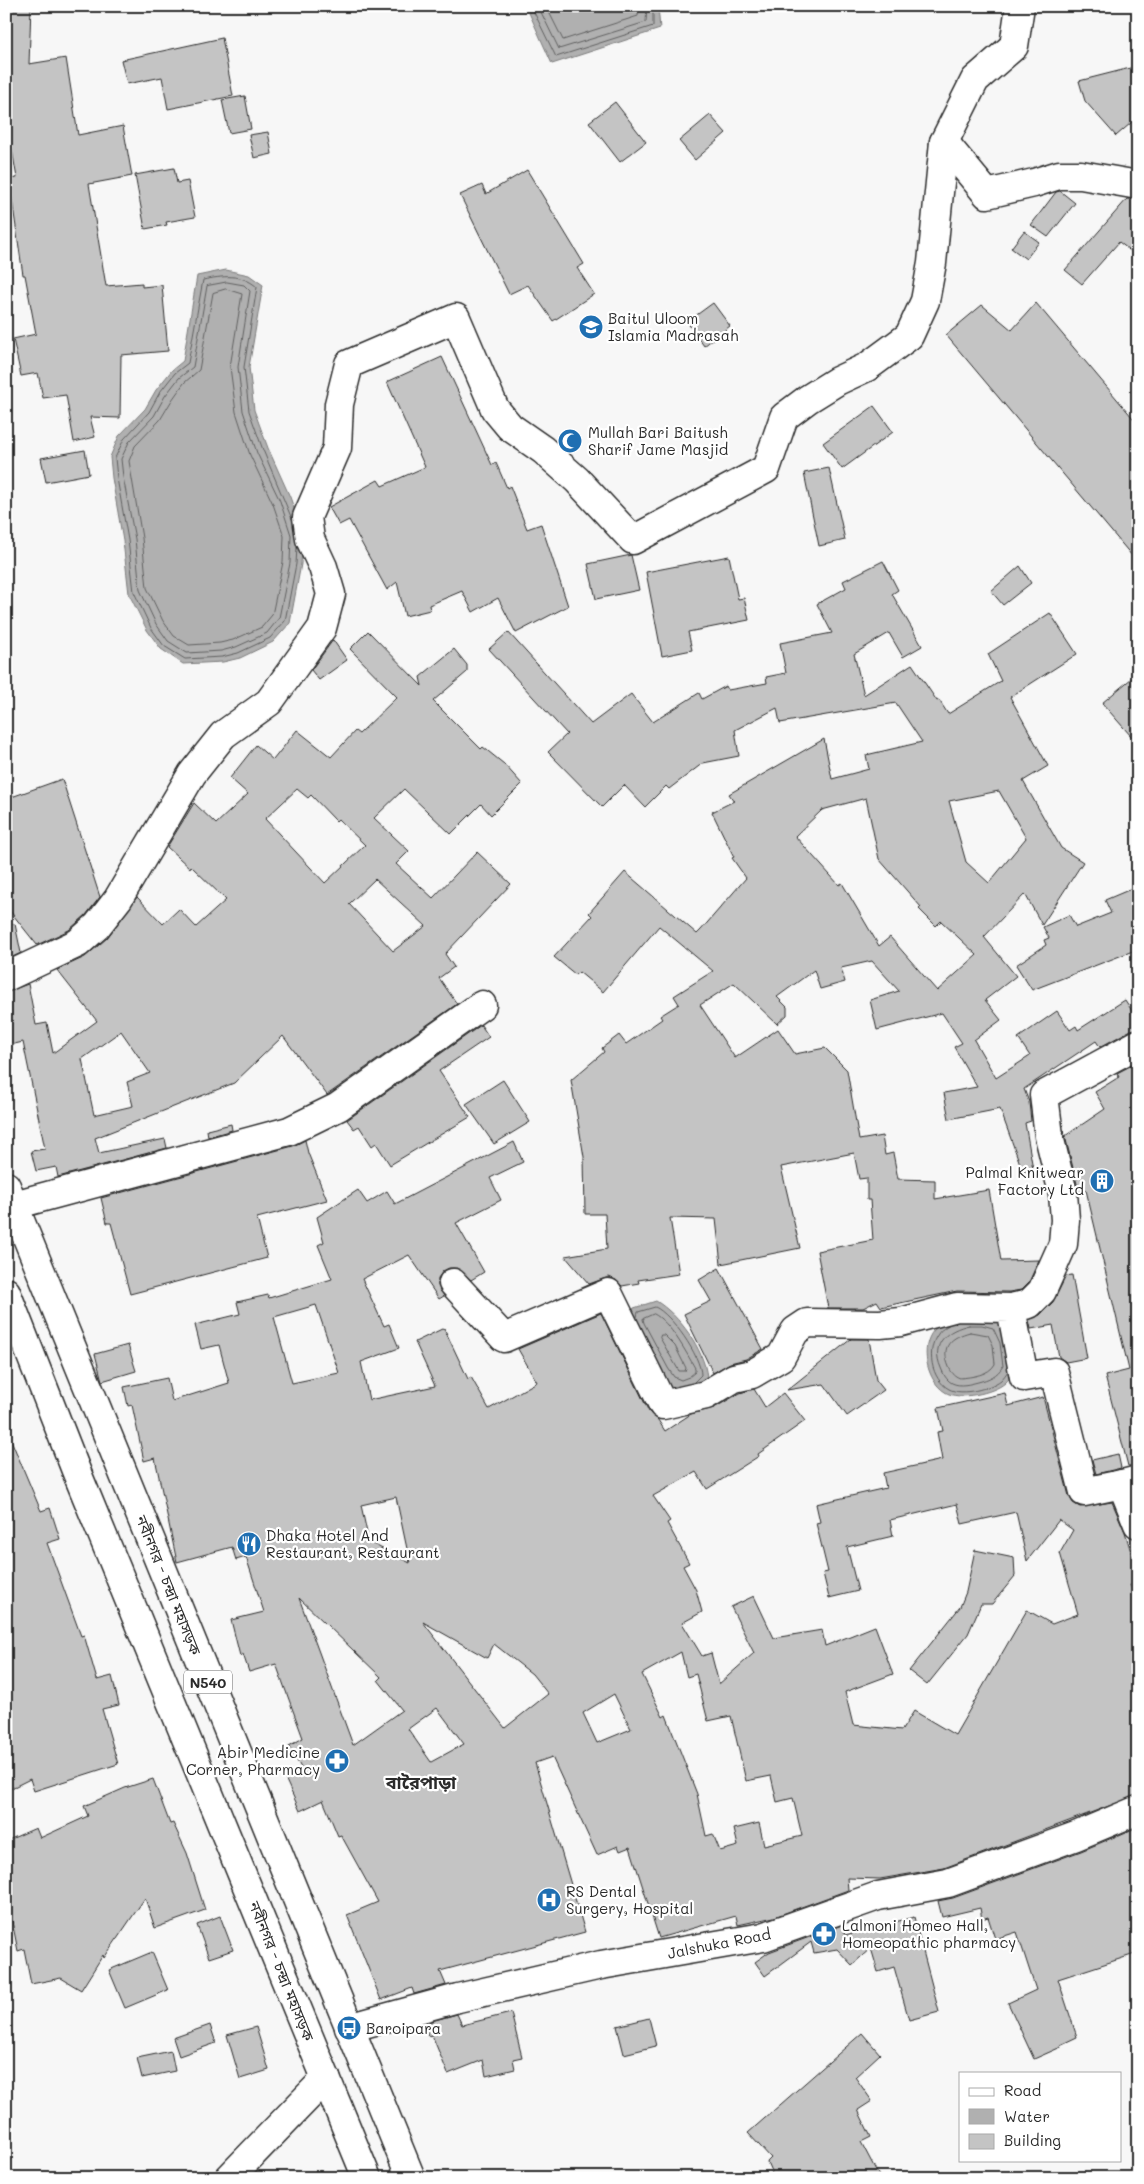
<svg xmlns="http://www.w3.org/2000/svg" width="1144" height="2184" font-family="Mali,'Noto Sans Bengali',sans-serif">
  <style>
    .water { fill: #b0b0b0; stroke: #7b7b7b }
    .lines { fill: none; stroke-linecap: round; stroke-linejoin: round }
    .shore { stroke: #606060; stroke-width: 1 }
    .building { fill: #c4c4c4; stroke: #2b2b2b; fill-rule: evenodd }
    .minor-casing { stroke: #2b2b2b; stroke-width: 31 }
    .highway-casing { stroke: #2b2b2b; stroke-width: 31 }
    .minor { stroke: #fff; stroke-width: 28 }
    .highway { stroke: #fff; stroke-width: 28 }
    .labels { text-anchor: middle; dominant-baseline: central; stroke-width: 4.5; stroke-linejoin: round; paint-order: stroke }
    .shield { fill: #fff; stroke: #6b6b6b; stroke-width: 1 }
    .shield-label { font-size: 14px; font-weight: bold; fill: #2b2b2b }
    .poi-label { font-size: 15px; fill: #2b2b2b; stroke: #fff; text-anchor: start }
    .street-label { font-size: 15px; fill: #2b2b2b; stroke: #fff }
    .quarter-label { font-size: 18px; font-weight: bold; fill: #2b2b2b; stroke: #fff }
  </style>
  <rect width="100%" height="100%" fill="#f7f7f7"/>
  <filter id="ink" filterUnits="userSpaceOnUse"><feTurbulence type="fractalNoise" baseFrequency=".02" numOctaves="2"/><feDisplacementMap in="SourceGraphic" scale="10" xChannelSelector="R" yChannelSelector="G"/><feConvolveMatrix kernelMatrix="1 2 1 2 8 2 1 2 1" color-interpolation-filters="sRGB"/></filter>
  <g filter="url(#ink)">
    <!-- water -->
    <g class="water">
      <path d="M526,6H658L660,29L552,64Z"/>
      <path d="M226,270L249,275L263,285L249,367L254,410L268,448L290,497L303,534L301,564L290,623L273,642L240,658L223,662L183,664L161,649L147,630L129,594L123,541L112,478L110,457L119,436L145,409L156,390L172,370L183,361L197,276Z"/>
      <path d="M656,1301C679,1315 704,1349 707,1377L695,1387L675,1391L666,1384L631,1313L634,1308Z"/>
      <path d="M950,1318H1000L1014,1371C1011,1375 1009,1380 1005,1383C994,1393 958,1401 945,1392C927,1381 919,1347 934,1330C939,1325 945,1322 950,1318Z"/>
    </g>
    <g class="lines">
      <!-- shore -->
      <g class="shore">
        <path d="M531,6L556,57L653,26V6"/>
        <path d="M538,6L559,49L646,22L647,6"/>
        <path d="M546,6L563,40L638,16L639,6"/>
        <path d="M227,282L244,285L250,291L238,367L243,411L257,453L280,501L291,535L290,563L279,618L267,633L236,647L221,651L187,653L168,641L156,624L140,590L135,539L123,477L121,459L129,442L154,416L165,396L179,378L193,367L207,286Z"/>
        <path d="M226,289L242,294L230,367L236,412L250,455L273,504L284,536L283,562L272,615L262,627L233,640L220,643L189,645L174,636L163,621L147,588L142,538L129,461L135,446L160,420L172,400L184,383L199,370L213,293Z"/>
        <path d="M292,519L263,450L249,411L244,367L257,287C241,273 222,276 203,280L188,363L175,373L160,392L149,412L124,439L115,458L117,478L128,540L134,592L151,628L164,646L185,659L222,657L238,653L270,638L285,621L296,564L297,547"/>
        <path d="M654,1314C670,1322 686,1352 695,1368V1372L689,1377L681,1380L674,1377L668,1368L644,1323L643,1319Z"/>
        <path d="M637,1317L638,1312L655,1307C671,1314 701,1356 701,1375L693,1383"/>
        <path d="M950,1324C946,1327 940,1330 938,1334C926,1350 931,1379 949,1389C962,1396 989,1389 1001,1380C1003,1378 1006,1374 1008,1371"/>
        <path d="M969,1325H982L993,1328L1000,1343L1003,1366C997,1376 989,1379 978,1382C970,1384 960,1387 952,1383C946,1380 943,1373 941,1368C930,1343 947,1330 969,1325Z"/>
        <path d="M970,1332L988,1335L993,1345L995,1364C989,1375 972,1377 960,1378C954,1376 951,1372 949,1367C940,1346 951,1337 970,1332Z"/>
        <path d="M661,1335H664L675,1346L686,1368L685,1371H679L660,1338Z"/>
      </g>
    </g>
    <!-- building -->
    <g class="building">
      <path d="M6,6H31L29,64L66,58L78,135L123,126L132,176L89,184L106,286L142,283V287L162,285L168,351L121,355L120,418L90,417L95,437L74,442L66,395L43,398L38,373L21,376L13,339L36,334L25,275H23L9,179L17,178L6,116Z"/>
      <path d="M222,38L233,96L168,109L162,77L127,84L121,60Z"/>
      <path d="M1138,66V117L1116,136L1085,101L1079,81Z"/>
      <path d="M245,96L251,129L229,133L222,100Z"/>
      <path d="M615,102L646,142L620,162L589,122Z"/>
      <path d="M710,115L726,133L695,160L679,141Z"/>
      <path d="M268,132L272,154L254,158L249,135Z"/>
      <path d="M174,168L177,183L188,181L195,217L166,222L167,225L145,229L135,175Z"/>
      <path d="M527,170L584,264L577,268L594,294L553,321L528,285L509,294L460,195L482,185L486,194Z"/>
      <path d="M1060,191L1075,203L1048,237L1031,225L1056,192Z"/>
      <path d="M1127,199L1138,200V257L1119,242L1082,284L1065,270Z"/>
      <path d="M1024,231L1039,242L1026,259L1011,248Z"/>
      <path d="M713,303L730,326L704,346L687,322Z"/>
      <path d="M1036,303L1138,424V563L946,335L982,305L1012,330Z"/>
      <path d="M442,357L492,465L496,463L507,488L510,486L527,529L541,524L568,606L516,633L498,598L473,612L462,591L429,605L430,610L405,616L397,582L387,590L349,520L339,525L329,507L378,480L382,486L425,467L387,382Z"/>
      <path d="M874,406L893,432L842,469L823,443Z"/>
      <path d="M85,450L89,474L46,482L41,458Z"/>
      <path d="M829,468L845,540L819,546L804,473Z"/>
      <path d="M631,555L639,590L596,599L588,564Z"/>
      <path d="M729,556L738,599L744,598L749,620L688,632L692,650L662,656L646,572Z"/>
      <path d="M883,561L898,590L892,594L922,646L903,657L889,633L854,654L864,695L912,664L937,701L939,700L948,714L1001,681L988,654L1050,613L1077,654L1010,697L1048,766L1023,781L1061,848L1083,862L1042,925L1025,894L984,937L1016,976L985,1000L1001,1020L974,1040L996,1078L1030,1056L1018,1038L1057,1011L1070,1030L1076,1026L1078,1030L1125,1000L1138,1020V1028L1131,1030L1100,1047L1096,1041L1024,1089L1029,1102L1031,1121L1025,1123L1033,1169L1023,1172L1000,1109L949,1119L944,1093L977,1087L954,1047L962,1043L942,1013L877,1030L870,1000L899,991L872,961L841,968L845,982L820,989L814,970L777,997L787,1007V1015L777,1024L734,983L700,1005L735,1058L778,1029L795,1054L825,1048L847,1070L859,1140L882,1136L885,1155L893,1153L898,1179L935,1180V1199L989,1190L1001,1261L1039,1260L1029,1282L1021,1290L1009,1292L957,1291L881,1307L877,1301L863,1308H828L817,1251L873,1240L870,1200H867V1178L859,1179L854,1153L781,1167L800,1248L721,1264L716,1219L670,1218L679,1274L638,1280L639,1283L622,1286L616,1280L609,1277L589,1284L565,1256L607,1249L605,1214H585L584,1157L571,1080L604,1052L602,1048L619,1035L626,1044L662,1019L660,1016L679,1004L674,996L713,971L659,926L603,992L579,972L576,975L554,957L592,916L589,913L625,872L697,934L701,930L746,878L732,858L734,857L712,812L734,801L729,794L824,739L832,779L869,769L866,755L922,742L896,703L780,723L777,708L735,730L739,756L703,763L669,789L666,786L645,807L624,785L602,807L548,752L567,734L489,649L508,632L591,724L631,694L653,722L699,693L702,699L726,686L728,690L767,683L766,677L786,673L780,643L832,633L817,604L846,588L843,581ZM999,791L1026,838L989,883L966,862L949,801ZM866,798L879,859L921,907L919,909L936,926L941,921L977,955L937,991L890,937L879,946L842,883L839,885L795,836L822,810Z"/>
      <path d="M1020,566L1031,583L1003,605L991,591Z"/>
      <path d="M368,631L422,686L420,677L454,649L467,665V672L433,701L481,749L483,747L504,764L522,784L491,815L481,804L451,834L404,789L374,818L409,851L396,864L433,898L477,852L511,884L445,954L454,967L439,978L457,1004L327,1095L283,1036L234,1083L95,1138L99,1153L165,1139L167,1148L58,1177L56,1167L36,1171L31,1151L45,1149L23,1042L6,1046V992L28,984L36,1025L47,1023L53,1053L97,1021L57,970L85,957L107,938L137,897L163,924L179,909L196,927L226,900L191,866L190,868L167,847L194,803L216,824L248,794L230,778L256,745L273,760L297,730L331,757L355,731L359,734L397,697L350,649ZM297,789L308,798L311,795L336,821L338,819L365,845L325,883L265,819ZM375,879L426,926L393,951L349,904ZM121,1031L150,1073L127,1082L133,1106L94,1115L82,1059Z"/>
      <path d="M333,640L347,660L319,680L311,670Z"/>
      <path d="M1138,673V744L1102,703Z"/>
      <path d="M62,779L100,897L86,915L69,930L37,945L6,906V799Z"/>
      <path d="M1138,886V949L1032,990L1016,965L1046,945L1044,940L1049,938L1043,927L1069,915L1076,927L1111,913L1105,900Z"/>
      <path d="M15,924L21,953L6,960V925Z"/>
      <path d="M481,1025L489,1037L439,1071L470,1117L390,1165L376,1143L372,1146L359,1126L354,1129L347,1120Z"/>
      <path d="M1138,1062V1465L1128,1466L1105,1376L1129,1370L1086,1190L1079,1192L1065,1136L1105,1109L1095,1092L1119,1077L1117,1073Z"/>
      <path d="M503,1080L530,1122L494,1144L466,1104Z"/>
      <path d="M231,1124L232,1130L208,1137L207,1130Z"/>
      <path d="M305,1140L308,1153L327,1200L257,1218L267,1258L130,1294L111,1223H107L101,1198L293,1146Z"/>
      <path d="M514,1142L523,1162L490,1178L501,1200L456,1223L484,1272L471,1280L457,1268H449L443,1271L438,1278V1286L444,1296L439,1299L409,1255L362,1279L384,1326L389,1324L399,1348L361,1362L369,1400L435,1386L415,1342L444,1328L468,1379L471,1377L489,1409L537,1382L518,1349L601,1313L649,1412L658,1420L665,1431L691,1414L714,1408L740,1393L754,1389L765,1407L783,1393L805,1421L758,1454L759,1456L707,1489L696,1472L653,1496L670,1521L667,1523L689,1563L683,1566L696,1590L702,1612L682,1623L702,1656L711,1653L719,1684L754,1653L731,1607L754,1596L774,1638L822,1630L825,1646L875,1626L893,1674L845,1692L853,1725L902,1730L914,1711L955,1735L1027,1610L1052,1624L1078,1614L1060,1553L1073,1530L1059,1520L1027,1561L1016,1512L962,1524L957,1504L890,1520L893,1536L847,1547L858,1591L829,1598L823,1573L828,1572L816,1523L820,1522L816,1504L886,1488L883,1473L942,1460L937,1432L943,1431L938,1408L1005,1393L1008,1406L1043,1397L1069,1496L1073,1503L1080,1507L1112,1502L1125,1532L1138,1575V1583L1130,1585L1138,1604V1795L944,1868L880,1879L847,1878L848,1890L774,1917L738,1925L736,1916L659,1938L630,1847L620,1851L618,1846L597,1855L552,1757L535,1763L585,1932L440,1971L446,1985L414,1994L412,1988L381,2000L347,1915L378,1902L341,1835L338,1836L323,1800L300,1811L284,1776L301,1768L289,1746L303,1738L276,1664L249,1672L243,1654L240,1656L231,1620L264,1612L246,1557L236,1560L232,1547L177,1562L155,1458L144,1461L132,1405L128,1406L124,1387L167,1378L172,1401L229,1383L219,1345L201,1349L195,1325L240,1314L237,1302L268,1295L269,1298L332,1279L318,1245L324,1242L317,1217L358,1190L367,1203L387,1191L395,1204ZM316,1305L339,1373L292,1383L274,1317ZM396,1497L410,1563L369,1542L361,1505ZM299,1598L381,1677L378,1680L402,1710L353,1745ZM423,1622L487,1658L494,1644L532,1674L548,1694L505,1728ZM681,1652L687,1677L696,1674L708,1721L731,1716L746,1781L771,1776L777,1802L793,1798L802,1836L764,1845L759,1823L734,1829L738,1846L720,1851L713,1834L706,1836L697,1794L666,1715L663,1717L642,1674ZM614,1694L631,1729L597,1743L583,1713ZM437,1708L464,1744L431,1762L408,1729Z"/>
      <path d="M719,1268L763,1349L746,1359L730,1363L713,1373L684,1314L711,1301L699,1280Z"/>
      <path d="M1072,1275L1087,1358L1066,1362L1059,1357L1053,1325L1031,1329L1029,1320L1040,1315L1053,1302L1066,1276Z"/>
      <path d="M851,1339H869L876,1380L884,1390L847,1416L824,1384L787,1390Z"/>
      <path d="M128,1345L136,1371L102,1381L95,1354Z"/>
      <path d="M6,1428L41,1511L50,1508L60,1539L47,1543L81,1636L84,1635L97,1680L112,1676L119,1705L102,1709L118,1764L34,1791L30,1779L6,1791Z"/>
      <path d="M1118,1454L1121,1468L1096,1474L1092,1460Z"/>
      <path d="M975,1550L1014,1558L1015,1576L992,1604H981L968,1634L927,1685L909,1671L960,1607L966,1592Z"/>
      <path d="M153,1779L170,1824L173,1823L187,1853L205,1910L155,1928L145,1898L104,1958L103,1955L81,1990L61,1978L31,1984L24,1949L18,1951L12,1921L6,1923V1841L36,1828L40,1838L88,1816L84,1806L125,1788Z"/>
      <path d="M1138,1827V1953L1058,1979L1077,2037L1060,2045L1061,2047L1034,2059L1008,2003L1036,1990L1017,1932L995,1939L988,1917L982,1919L980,1908L942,1917L938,1901L953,1898L1081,1851Z"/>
      <path d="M220,1916L233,1950L209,1958L197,1925Z"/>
      <path d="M914,1917L939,2012L909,2020L894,1967L878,1972L871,1948L852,1965L837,1949L814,1953L811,1942L765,1976L755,1962L769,1952L842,1925L845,1935Z"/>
      <path d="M152,1952L168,1990L125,2008L109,1970Z"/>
      <path d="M511,2013L522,2057L513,2059L515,2069L486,2076L483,2060L448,2074L432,2035L428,2036L424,2023L457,2014L462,2025Z"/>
      <path d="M649,2018L656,2046L624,2054L617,2026Z"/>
      <path d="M210,2025L216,2043L179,2056L173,2038Z"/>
      <path d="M256,2027L269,2070L240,2079L227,2035Z"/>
      <path d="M862,2033L880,2054L855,2077L872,2101L858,2110L871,2137L861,2142L880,2178H774L767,2162L771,2158L748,2133Z"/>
      <path d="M171,2051L175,2071L142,2078L137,2058Z"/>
    </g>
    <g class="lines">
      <defs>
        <g id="minor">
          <path d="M944,142L987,194L1034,183L1059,175H1081L1138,185"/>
          <path d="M6,977L78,943L97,926L118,899L192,774L223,735L269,702L322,628L331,594L323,567L310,539L307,517L337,448L339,404L349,364L456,318L495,409L510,427L543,450L577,480L633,540L766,469L784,417L808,399L837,381L867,367L909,336L925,301L932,263L944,142L975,80L1014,46L1020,6"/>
          <path d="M14,1205L289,1131L338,1107L482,1005"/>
          <path d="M453,1283L504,1338L608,1293L663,1405L706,1395L734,1378L752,1374L781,1357L795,1331L807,1323L880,1324L901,1322L957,1307L1011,1308L1024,1377L1054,1372L1084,1492L1122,1484"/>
          <path d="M1011,1308L1029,1304L1042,1291L1063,1244L1065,1220L1063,1193L1049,1136L1044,1095L1138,1044"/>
          <path d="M1138,1480L1122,1484L1138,1524"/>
          <path d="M349,2028L458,1998L601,1965L763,1937L878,1896L948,1883L1076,1836L1138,1810"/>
          <path d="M229,2178L326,2078"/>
        </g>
        <g id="highway">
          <path d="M6,1186L411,2178"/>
          <path d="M6,1292L77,1473L367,2178"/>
        </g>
      </defs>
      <!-- minor casing -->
      <use href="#minor" class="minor-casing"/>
      <!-- highway casing -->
      <use href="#highway" class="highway-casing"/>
      <!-- minor -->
      <use href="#minor" class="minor"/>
      <!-- highway -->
      <use href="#highway" class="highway"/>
    </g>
  </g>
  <!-- icons -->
  <defs>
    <symbol id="school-disc" viewBox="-11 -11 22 22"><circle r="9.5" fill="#1f6fb2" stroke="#fff"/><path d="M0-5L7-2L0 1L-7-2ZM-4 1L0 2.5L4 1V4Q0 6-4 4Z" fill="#fff"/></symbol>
    <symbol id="mosque-disc" viewBox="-11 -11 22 22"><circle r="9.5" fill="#1f6fb2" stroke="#fff"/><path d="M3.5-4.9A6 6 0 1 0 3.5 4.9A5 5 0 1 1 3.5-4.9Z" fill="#fff"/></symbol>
    <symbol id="building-disc" viewBox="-11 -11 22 22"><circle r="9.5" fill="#1f6fb2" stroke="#fff"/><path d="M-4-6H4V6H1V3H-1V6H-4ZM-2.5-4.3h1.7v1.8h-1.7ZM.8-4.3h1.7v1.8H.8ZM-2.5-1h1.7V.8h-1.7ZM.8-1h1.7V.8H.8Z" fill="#fff"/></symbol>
    <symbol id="restaurant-disc" viewBox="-11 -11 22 22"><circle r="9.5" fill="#1f6fb2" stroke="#fff"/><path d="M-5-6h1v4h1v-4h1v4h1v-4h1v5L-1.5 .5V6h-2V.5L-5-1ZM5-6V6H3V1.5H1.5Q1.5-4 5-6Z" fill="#fff"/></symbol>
    <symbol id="pharmacy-disc" viewBox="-11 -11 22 22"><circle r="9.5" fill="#1f6fb2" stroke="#fff"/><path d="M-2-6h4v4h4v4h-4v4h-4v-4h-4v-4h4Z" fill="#fff"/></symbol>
    <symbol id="hospital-disc" viewBox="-11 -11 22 22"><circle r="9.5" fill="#1f6fb2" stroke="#fff"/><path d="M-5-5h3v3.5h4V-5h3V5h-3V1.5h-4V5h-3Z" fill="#fff"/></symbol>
    <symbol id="bus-disc" viewBox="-11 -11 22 22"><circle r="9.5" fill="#1f6fb2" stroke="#fff"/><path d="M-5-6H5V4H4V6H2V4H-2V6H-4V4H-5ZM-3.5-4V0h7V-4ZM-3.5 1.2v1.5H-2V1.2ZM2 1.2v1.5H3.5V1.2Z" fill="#fff"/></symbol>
  </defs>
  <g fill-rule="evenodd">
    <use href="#school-disc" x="577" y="313" width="28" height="28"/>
    <use href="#mosque-disc" x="556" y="427" width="28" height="28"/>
    <use href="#building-disc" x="1088" y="1167" width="28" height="28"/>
    <use href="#restaurant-disc" x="235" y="1530" width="28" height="28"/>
    <use href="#pharmacy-disc" x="323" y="1747" width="28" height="28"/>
    <use href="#hospital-disc" x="535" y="1886" width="28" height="28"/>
    <use href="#pharmacy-disc" x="810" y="1920" width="28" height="28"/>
    <use href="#bus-disc" x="335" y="2014" width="28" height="28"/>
  </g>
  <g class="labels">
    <!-- shield labels -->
    <rect class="shield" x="184" y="1670.5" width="48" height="23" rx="4"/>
    <g class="shield-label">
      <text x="208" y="1682">N540</text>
    </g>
    <!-- poi labels -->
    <g class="poi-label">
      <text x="608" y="318">Baitul Uloom<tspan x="608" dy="17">Islamia Madrasah</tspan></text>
      <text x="588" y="432">Mullah Bari Baitush<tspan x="588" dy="17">Sharif Jame Masjid</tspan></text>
      <text x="1084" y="1172" text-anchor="end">Palmal Knitwear<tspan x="1084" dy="17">Factory Ltd</tspan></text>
      <text x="266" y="1535">Dhaka Hotel And<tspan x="266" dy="17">Restaurant, Restaurant</tspan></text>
      <text x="320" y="1752" text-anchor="end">Abir Medicine<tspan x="320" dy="17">Corner, Pharmacy</tspan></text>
      <text x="566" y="1891">RS Dental<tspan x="566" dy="17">Surgery, Hospital</tspan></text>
      <text x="842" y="1925">Lalmoni Homeo Hall,<tspan x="842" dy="17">Homeopathic pharmacy</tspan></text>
      <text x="366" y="2028">Baroipara</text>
    </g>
    <!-- street labels -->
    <g class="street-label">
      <text transform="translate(169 1585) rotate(68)">নবীনগর - চন্দ্রা মহাসড়ক</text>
      <text transform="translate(719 1943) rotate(-11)">Jalshuka Road</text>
      <text transform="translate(282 1971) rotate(68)">নবীনগর - চন্দ্রা মহাসড়ক</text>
    </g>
    <!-- quarter labels -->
    <g class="quarter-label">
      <text x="421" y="1782">বারৈপাড়া</text>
    </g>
  </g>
  <!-- margin -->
  <rect width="1144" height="2184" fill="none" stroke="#fff" stroke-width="25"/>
  <rect x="12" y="12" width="1119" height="2159" fill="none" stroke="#2b2b2b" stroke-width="2" filter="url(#ink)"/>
  <!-- legend -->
  <rect x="959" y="2072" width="162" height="90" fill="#ffffff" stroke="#aaaaaa"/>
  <rect x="969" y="2088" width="25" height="8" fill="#ffffff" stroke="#aaaaaa"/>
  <text x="1004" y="2096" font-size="15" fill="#2b2b2b">Road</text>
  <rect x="969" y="2109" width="25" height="15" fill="#b0b0b0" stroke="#aaaaaa"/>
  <text x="1004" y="2122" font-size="15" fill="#2b2b2b">Water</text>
  <rect x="969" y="2134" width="25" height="15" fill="#c4c4c4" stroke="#aaaaaa"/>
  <text x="1004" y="2146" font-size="15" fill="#2b2b2b">Building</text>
</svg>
